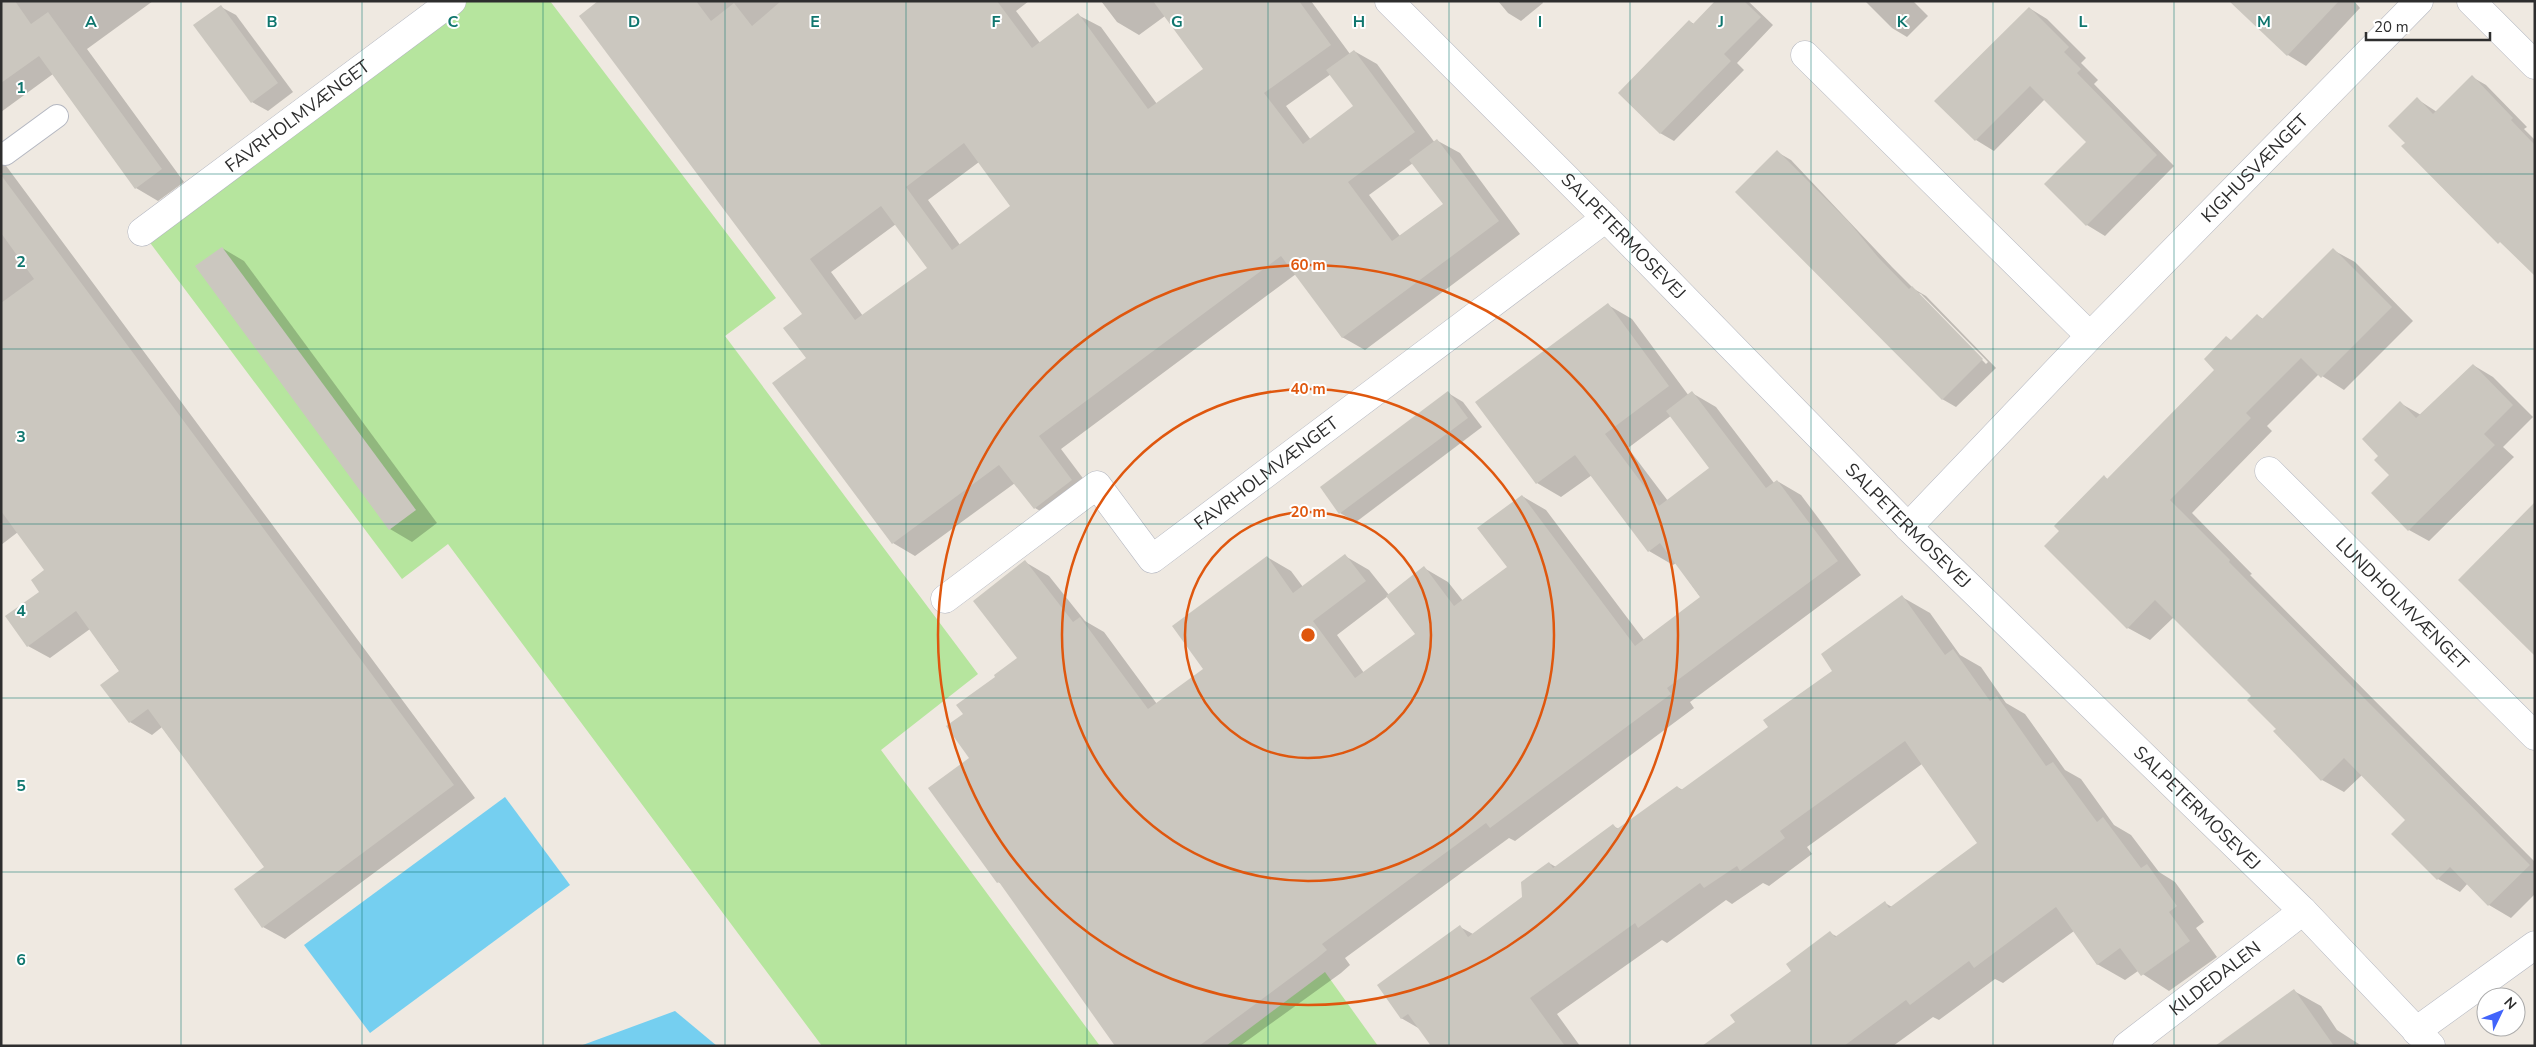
<svg xmlns="http://www.w3.org/2000/svg" width="2536" height="1047" font-family="'Nunito Sans',sans-serif">
  <style>
    .green { fill: #b6e59e }
    .water { fill: #75cff0 }
    .shadow { fill: #0003; fill-rule: evenodd }
    .building { fill: #cbc7bf; fill-rule: evenodd }
    .lines { fill: none; stroke-linecap: round; stroke-linejoin: round }
    .lane-casing { stroke: #b4b7c1; stroke-width: 24 }
    .street-casing { stroke: #b4b7c1; stroke-width: 29 }
    .lane { stroke: #fff; stroke-width: 22 }
    .street { stroke: #fff; stroke-width: 28 }
    .grid { fill: none; stroke: #0f766e; stroke-width: 1; stroke-opacity: 0.55 }
    .ring { fill: none; stroke: #df570e; stroke-width: 2.5 }
    .labels { text-anchor: middle; dominant-baseline: central; stroke-width: 4; stroke-linejoin: round; paint-order: stroke }
    .street-label { font-size: 18px; fill: #2e2e2e; stroke: #fff }
    .grid-label { font-size: 16px; text-anchor: middle; font-weight: bold; fill: #0f766e; stroke: #fff; stroke-width: 4; stroke-linejoin: round; paint-order: stroke }
    .centre { fill: #df570e; stroke: #fff; stroke-width: 2.5 }
    .ring-label { font-size: 15px; text-anchor: middle; font-weight: bold; fill: #df570e; stroke: #fff; stroke-width: 4; stroke-linejoin: round; paint-order: stroke }
  </style>
  <rect width="100%" height="100%" fill="#efe9e1"/>
  <!-- green -->
  <g class="green">
    <path d="M452,1H550L776,298L725,336L978,674L881,750L1100,1046H822L448,544L402,579L142,232Z"/>
    <path d="M1325,972L1378,1046H1226Z"/>
  </g>
  <!-- water -->
  <g class="water">
    <path d="M505,797L570,885L370,1033L304,945Z"/>
    <path d="M675,1011L717,1046H580Z"/>
  </g>
  <!-- shadow -->
  <g class="shadow">
    <path d="M1,1H153L87,49L184,182L158,201L136,188L53,74L1,112Z"/>
    <path d="M602,1H1029L1016,11L1040,43L1078,15L1101,27L1157,104L1204,69L1165,16L1139,35L1117,22L1101,1H1311L1350,54L1354,51L1377,64L1435,143L1438,141L1460,153L1520,234L1365,350L1342,337L1296,274L1061,449L1094,493L1057,521L1035,508L1015,483L915,556L893,543L774,384L808,359L804,315ZM1331,74L1355,107L1311,140L1286,106ZM979,162L1012,207L960,245L928,200ZM1413,163L1444,204L1400,236L1369,195ZM896,224L929,268L863,316L831,272Z"/>
    <path d="M1498,1H1542L1543,3L1521,21L1508,13Z"/>
    <path d="M1717,1H1748L1773,25L1737,63L1744,70L1674,141L1660,133L1689,21L1694,24Z"/>
    <path d="M1865,1H1913L1928,16L1907,37L1892,28Z"/>
    <path d="M2231,1H2354L2360,8L2306,66L2288,55Z"/>
    <path d="M221,7L236,15L293,92L268,111L252,102L195,25Z"/>
    <path d="M2029,8L2047,19L2086,58L2081,63L2098,80L2094,84L2174,166L2105,236L2087,225L2046,184L2088,142L2045,99L1994,151L1976,140L1936,101Z"/>
    <path d="M2472,77L2486,85L2527,127L2524,129L2535,140V161L2407,143L2417,99L2437,112Z"/>
    <path d="M1777,152L1791,160L1892,267L1914,289L1926,296L1996,368L1956,407L1942,399ZM1915,292L1921,294L1988,362L1986,364Z"/>
    <path d="M1,159L475,798L285,939L263,927L265,867L162,727L152,735L130,722L102,685L120,672L90,629L50,658L28,646L46,571L18,532L1,545Z"/>
    <path d="M222,248L244,261L437,523L412,542L390,529Z"/>
    <path d="M2333,250L2355,262L2413,321L2344,390L2319,374L2267,426L2272,431L2192,513L2252,574L2250,575L2535,862V894L2511,918L2489,905L2468,883L2460,892L2438,879L2407,820L2362,775L2344,792L2322,780L2277,729L2253,696L2174,617L2150,640L2128,628L2061,531L2104,477L2109,480L2216,370L2232,341L2257,315L2263,319Z"/>
    <path d="M1608,305L1632,319L1689,396L1692,393L1716,407L1774,483L1777,481L1801,495L1861,575L1690,702L1694,708L1515,841L1509,838L1345,958L1350,965L1341,973L1240,1046H1120L1002,884L998,882L971,759L964,714L1018,658L1025,562L1049,576L1085,621L1104,632L1157,704L1205,670L1267,557L1291,571L1303,587L1345,556L1369,570L1389,595L1424,568L1448,582L1463,601L1508,567L1522,496L1546,510L1644,640L1701,598L1676,563L1673,565L1649,551L1592,475L1561,497L1537,483L1477,402ZM1672,415L1711,468L1668,501L1628,448ZM1388,596L1417,635L1364,673L1337,635Z"/>
    <path d="M2473,365L2493,377L2533,417L2503,447L2514,457L2429,541L2409,530L2391,475L2380,456L2400,403L2421,415Z"/>
    <path d="M1448,393L1463,402L1482,427L1356,522L1340,513Z"/>
    <path d="M1902,597L1930,613L1960,655L1981,667L2006,703L2025,714L2065,770L2081,779L2114,825L2131,835L2159,872L2175,882L2204,922L2196,928L2217,957L2169,991L2138,971L2125,980L2097,964L2074,931L2003,983L1995,979L1939,1020L1933,1017L1893,1046H1705L1737,1022L1793,971L1830,933L1838,937L1885,903L1892,907L1979,844L1922,764L1807,847L1812,854L1769,886L1763,883L1732,904L1726,900L1667,943L1662,940L1557,1014L1580,1046H1432L1420,1029L1401,1018L1460,927L1473,934L1524,898L1549,863L1556,867L1613,826L1619,829L1677,787L1683,790L1770,728L1834,671Z"/>
    <path d="M2294,991L2321,1006L2337,1030L2362,1046H2218Z"/>
  </g>
  <!-- building -->
  <g class="building">
    <path d="M1,1H15L31,24L48,12L162,169L135,189L39,56L1,83Z"/>
    <path d="M598,1H696L711,21L734,3L752,26L781,1H997L1032,48L1078,13L1148,109L1203,69L1153,1H1299L1331,45L1264,93L1303,144L1353,106L1326,70L1354,50L1415,132L1348,182L1392,241L1443,204L1409,160L1437,139L1499,221L1342,338L1281,256L1039,436L1072,480L1034,509L999,465L892,544L772,383L806,358L783,328L802,314L579,16ZM964,143L1010,206L952,250L906,187ZM881,206L927,268L855,320L810,259Z"/>
    <path d="M1715,1H1744L1761,17L1724,54L1731,61L1660,134L1618,93L1689,20L1693,24Z"/>
    <path d="M2229,1H2339L2287,56Z"/>
    <path d="M221,5L278,83L251,103L193,25Z"/>
    <path d="M2029,7L2069,47L2064,52L2081,69L2077,73L2157,155L2086,226L2044,184L2086,142L2030,86L1975,141L1934,101Z"/>
    <path d="M2472,75L2513,118L2511,120L2535,145V276L2500,242L2498,244L2401,146L2405,143L2388,126L2417,97L2433,114Z"/>
    <path d="M1777,150L1849,222L1878,257L1909,289L1912,286L1983,359L1942,400L1735,192Z"/>
    <path d="M1,175L454,785L262,928L234,889L264,867L148,709L129,723L100,685L119,671L76,611L27,647L5,616L39,592L31,580L44,570L1,511V303L34,279L1,233Z"/>
    <path d="M222,247L416,510L389,530L195,266Z"/>
    <path d="M2333,248L2392,307L2321,378L2301,358L2246,413L2251,418L2170,500L2230,560L2229,562L2530,865L2488,906L2450,867L2437,880L2391,834L2405,820L2344,758L2321,781L2273,731L2276,729L2247,700L2251,696L2155,600L2127,629L2044,546L2059,531L2054,526L2104,475L2107,479L2214,370L2204,359L2226,336L2231,340L2257,314L2262,319Z"/>
    <path d="M1608,303L1669,386L1605,434L1659,506L1709,468L1666,411L1692,391L1766,488L1777,480L1838,561L1667,688L1671,694L1490,828L1486,823L1322,944L1327,950L1316,959L1199,1046H1115L999,882L997,883L928,788L969,758L946,726L963,714L956,705L995,677L994,675L1017,658L973,601L1025,560L1073,622L1080,617L1148,709L1203,669L1172,626L1267,556L1293,593L1345,554L1366,581L1313,621L1355,678L1415,634L1386,596L1424,566L1454,606L1507,567L1477,528L1522,495L1635,646L1700,597L1660,543L1648,552L1575,455L1536,484L1475,402Z"/>
    <path d="M2473,364L2513,405L2484,434L2495,445L2408,531L2371,493L2389,475L2374,460L2378,456L2362,439L2400,401L2416,418Z"/>
    <path d="M1448,391L1468,418L1339,514L1320,487Z"/>
    <path d="M2535,502V656L2458,580Z"/>
    <path d="M1902,595L1945,655L1953,649L1990,701L1997,696L2046,766L2053,762L2097,822L2103,817L2141,868L2147,864L2177,906L2169,912L2190,941L2141,976L2120,948L2097,965L2056,907L1974,968L1969,961L1910,1005L1906,1000L1844,1046H1702L1735,1022L1730,1015L1791,971L1786,964L1830,931L1835,937L1885,901L1889,908L1977,843L1905,741L1780,831L1785,838L1740,871L1737,866L1704,888L1700,883L1638,928L1635,923L1530,998L1565,1046H1431L1408,1014L1401,1019L1377,985L1460,925L1468,937L1522,897L1521,882L1549,862L1553,868L1613,824L1617,829L1677,786L1681,790L1768,727L1763,720L1832,671L1821,654Z"/>
    <path d="M2294,989L2334,1046H2215Z"/>
  </g>
  <g class="lines">
    <defs>
      <path id="lane" d="M5,154L57,116"/>
      <g id="street">
        <path id="s1" d="M1389,1L1606,218L1908,527L2303,911L2431,1046"/>
        <path d="M2471,1L2535,65"/>
        <path d="M1805,55L2090,336"/>
        <path id="s2" d="M142,232L452,1"/>
        <path id="s3" d="M2269,471L2535,736"/>
        <path id="s4" d="M1908,527L2090,336L2419,1"/>
        <path id="s5" d="M945,599L1097,485L1152,559L1606,218"/>
        <path d="M2416,1031L2535,945"/>
        <path id="s6" d="M2127,1046L2303,911"/>
      </g>
    </defs>
    <!-- lane casing -->
    <use href="#lane" class="lane-casing"/>
    <!-- street casing -->
    <use href="#street" class="street-casing"/>
    <!-- lane -->
    <use href="#lane" class="lane"/>
    <!-- street -->
    <use href="#street" class="street"/>
  </g>
  <!-- grid -->
  <path class="grid" d="M181,1V1046M362,1V1046M543,1V1046M725,1V1046M906,1V1046M1087,1V1046M1268,1V1046M1449,1V1046M1630,1V1046M1811,1V1046M1993,1V1046M2174,1V1046M2355,1V1046M1,174H2535M1,349H2535M1,524H2535M1,698H2535M1,872H2535"/>
  <!-- distance rings -->
  <g class="ring">
    <circle cx="1308" cy="635" r="123"/>
    <circle cx="1308" cy="635" r="246"/>
    <circle cx="1308" cy="635" r="370"/>
  </g>
  <g class="labels">
    <!-- street labels -->
    <g class="street-label">
      <text stroke="none"><textPath href="#s2" startOffset="194">FAVRHOLMVÆNGET</textPath></text>
      <text stroke="none"><textPath href="#s4" startOffset="499">KIGHUSVÆNGET</textPath></text>
      <text stroke="none"><textPath href="#s1" startOffset="332">SALPETERMOSEVEJ</textPath></text>
      <text stroke="none"><textPath href="#s5" startOffset="425">FAVRHOLMVÆNGET</textPath></text>
      <text stroke="none"><textPath href="#s1" startOffset="738">SALPETERMOSEVEJ</textPath></text>
      <text stroke="none"><textPath href="#s3" startOffset="188">LUNDHOLMVÆNGET</textPath></text>
      <text stroke="none"><textPath href="#s1" startOffset="1142">SALPETERMOSEVEJ</textPath></text>
      <text stroke="none"><textPath href="#s6" startOffset="111">KILDEDALEN</textPath></text>
    </g>
  </g>
  <g class="grid-label">
    <text x="91" y="27">A</text>
    <text x="272" y="27">B</text>
    <text x="453" y="27">C</text>
    <text x="634" y="27">D</text>
    <text x="815" y="27">E</text>
    <text x="996" y="27">F</text>
    <text x="1177" y="27">G</text>
    <text x="1359" y="27">H</text>
    <text x="1540" y="27">I</text>
    <text x="1721" y="27">J</text>
    <text x="1902" y="27">K</text>
    <text x="2083" y="27">L</text>
    <text x="2264" y="27">M</text>
    <text x="21" y="93">1</text>
    <text x="21" y="267">2</text>
    <text x="21" y="442">3</text>
    <text x="21" y="616">4</text>
    <text x="21" y="791">5</text>
    <text x="21" y="965">6</text>
  </g>
  <circle cx="1308" cy="635" r="8" class="centre"/>
  <g class="ring-label">
    <text x="1308" y="270">60 m</text>
    <text x="1308" y="394">40 m</text>
    <text x="1308" y="517">20 m</text>
  </g>
  <!-- border -->
  <rect width="2536" height="1047" fill="none" stroke="#2e2e2e" stroke-width="5"/>
  <!-- north arrow -->
  <g transform="translate(2501 1012) rotate(47)"><circle r="24" fill="#ffffff" stroke="#ababab"/>
  <path d="M0-4L9 19L0 12L-9 19Z" fill="#4264fb"/>
  <text y="-8" font-size="14" font-weight="bold" text-anchor="middle" fill="#2e2e2e">N</text>
  </g>
  <!-- scale -->
  <path d="M2366 32v8h124v-8" fill="none" stroke="#2e2e2e" stroke-width="2.5"/>
  <text x="2374" y="32" font-size="15" fill="#2e2e2e" stroke="#ffffff" stroke-width="4" paint-order="stroke">20 m</text>
</svg>
